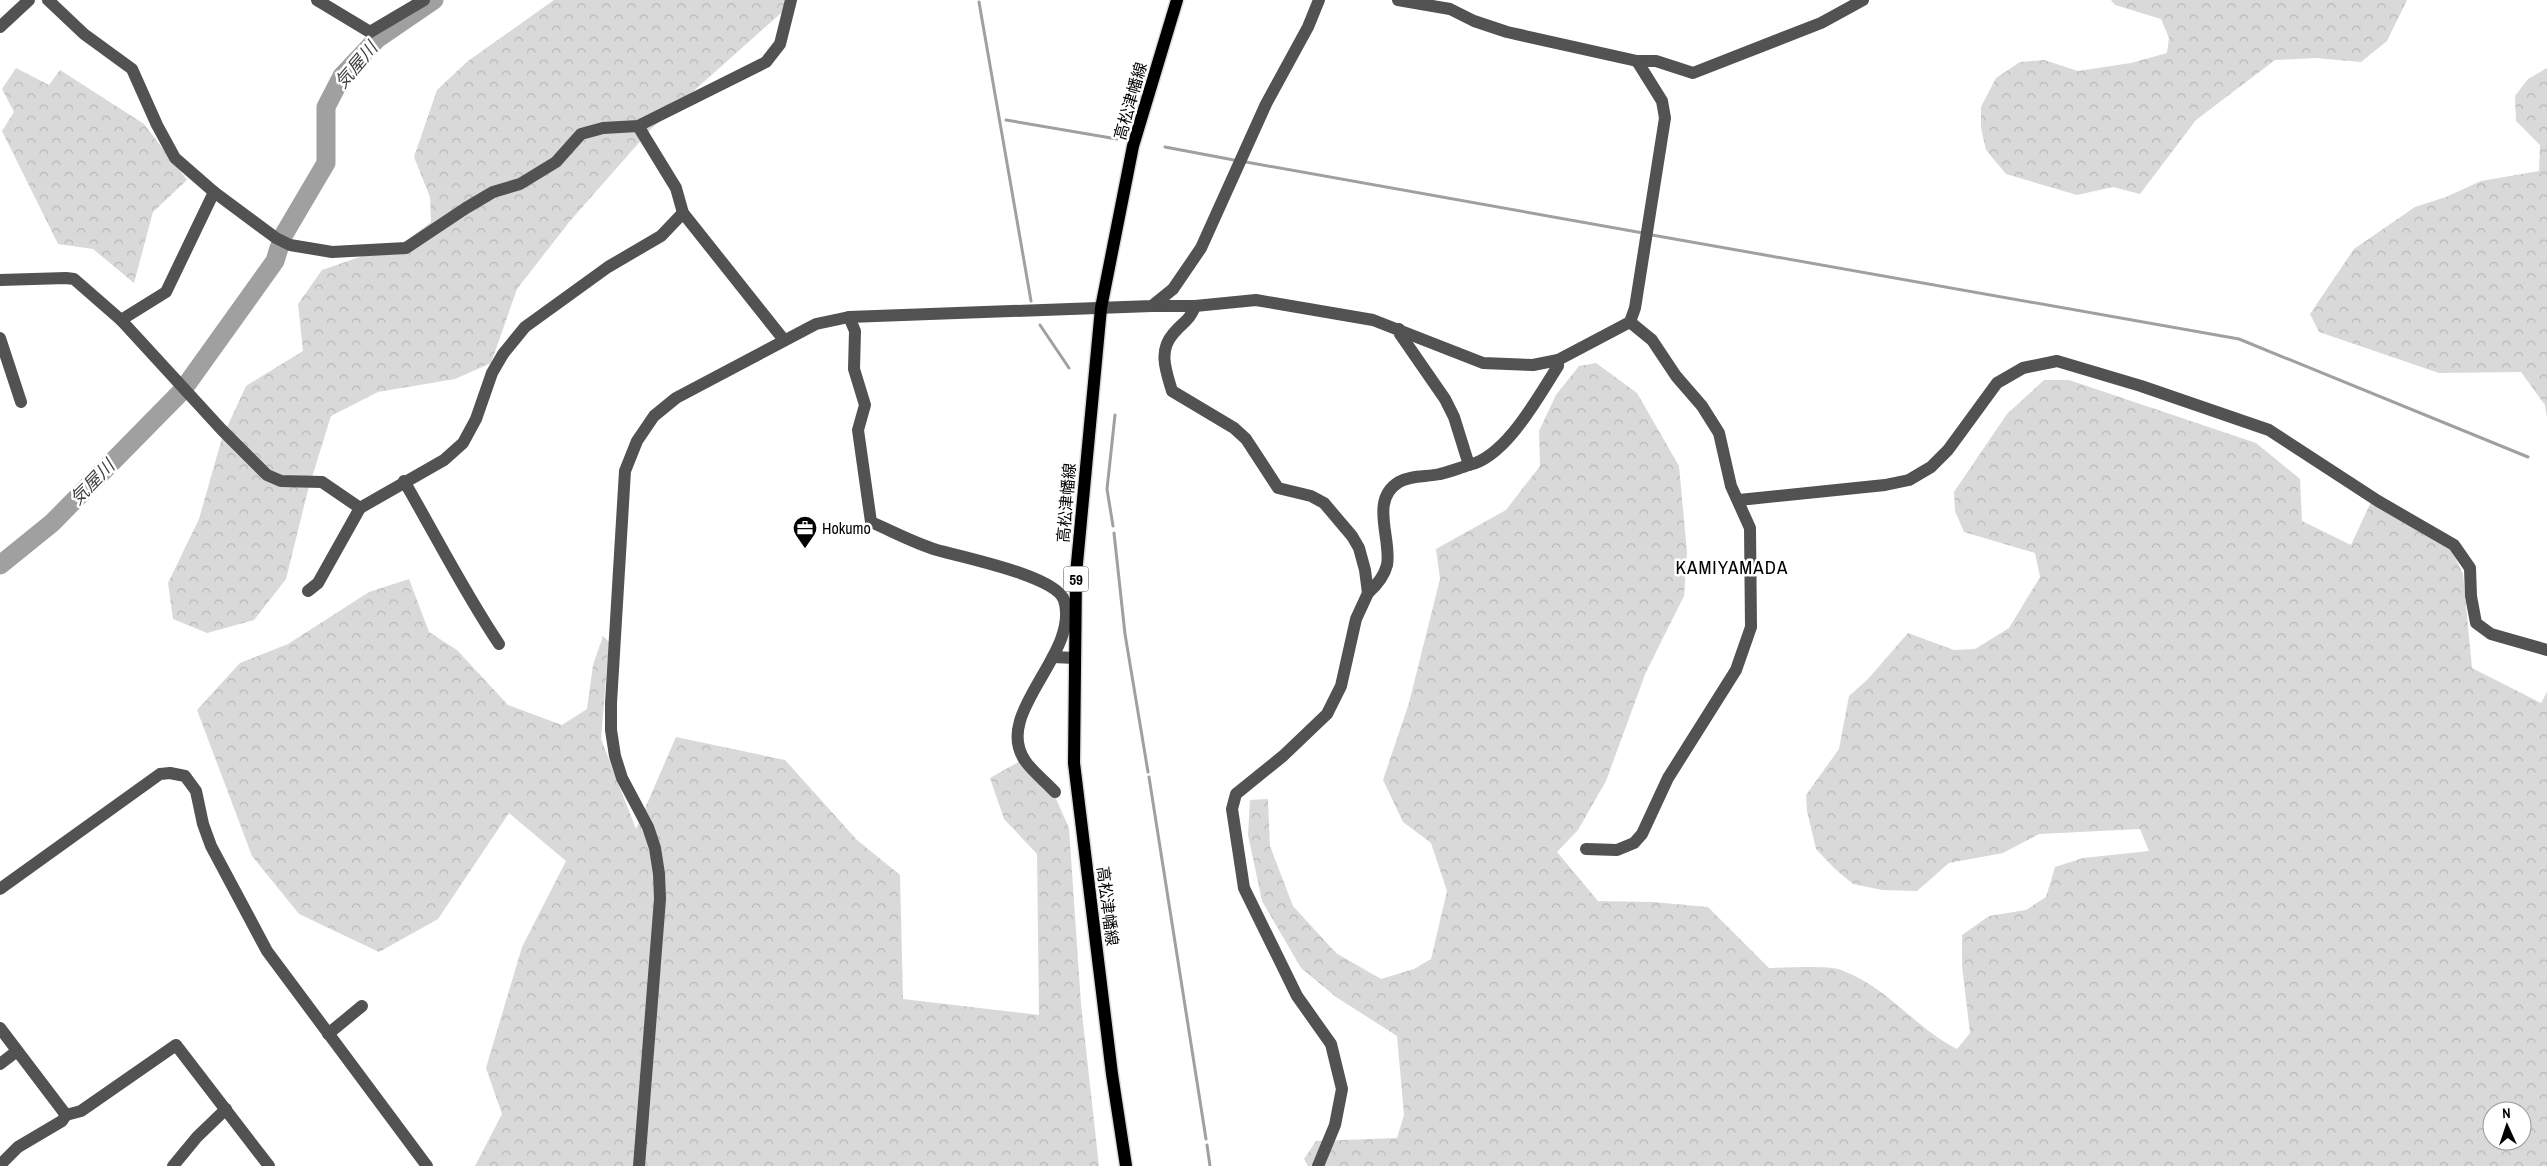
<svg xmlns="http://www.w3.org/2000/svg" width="2547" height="1166" font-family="'Archivo Narrow','Noto Sans JP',sans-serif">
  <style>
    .forest { fill: url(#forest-crowns); fill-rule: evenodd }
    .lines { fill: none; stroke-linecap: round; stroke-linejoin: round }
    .stream { stroke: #a0a0a0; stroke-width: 3 }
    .river { stroke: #a0a0a0; stroke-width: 19 }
    .major-casing { stroke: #dbdbdb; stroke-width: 15 }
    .minor { stroke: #525252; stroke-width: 12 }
    .major { stroke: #000; stroke-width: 12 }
    .labels { text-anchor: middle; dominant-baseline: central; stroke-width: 5; stroke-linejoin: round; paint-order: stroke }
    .shield { fill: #fff; stroke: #4c4c4c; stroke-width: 1 }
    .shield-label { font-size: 15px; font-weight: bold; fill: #000 }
    .street-label { font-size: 16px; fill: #000; stroke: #fff }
    .poi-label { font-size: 16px; fill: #000; stroke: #fff; text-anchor: start }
    .water-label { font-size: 18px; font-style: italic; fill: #414141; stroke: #fff }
    .quarter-label { font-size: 19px; letter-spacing: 1px; fill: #000; stroke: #fff }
  </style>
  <defs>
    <pattern id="forest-crowns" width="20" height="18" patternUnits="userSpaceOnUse" patternTransform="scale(1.25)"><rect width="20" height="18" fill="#d9d9d9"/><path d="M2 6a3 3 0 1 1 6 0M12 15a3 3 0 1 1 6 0" fill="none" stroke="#b8b8b8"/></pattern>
  </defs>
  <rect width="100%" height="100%" fill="#fff"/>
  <!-- forest -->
  <g class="forest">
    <path d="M554,0H790V5L651,129L570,221L517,289L491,363L455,379L378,392L331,416L308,490L286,579L254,620L207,633L173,619L168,583L199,519L222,438L246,386L303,351L298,304L322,270L406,241L431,222L430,197L414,157L437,90L468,61Z"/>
    <path d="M2111,0H2407L2387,41L2361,62L2315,58L2275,60L2196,120L2140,194L2113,187L2077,195L2006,174L1986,150L1981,128V107L1996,78L2020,62L2044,60L2078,71L2131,63L2167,53L2169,38L2161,19L2115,5Z"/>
    <path d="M16,68L49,85L60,70L144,124L187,180L153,212L134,283L93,249L58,244L2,131L14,112L2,89Z"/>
    <path d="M2547,68V418L2545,405L2521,372L2439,373L2319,332L2310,314L2354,249L2415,207L2446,197L2481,181L2539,171L2540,145L2516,121L2515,96L2528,79Z"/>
    <path d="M1596,363L1637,393L1679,466L1687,552L1684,596L1646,672L1606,781L1578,830L1557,852L1598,901L1653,902L1708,907L1769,968C1786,968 1828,965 1841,970C1889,988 1914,1027 1957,1049L1970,1033L1962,966V935L1989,916L2026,910L2046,897L2055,867L2083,858L2149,851L2140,829L2039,834L2003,853L1949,863L1917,891L1882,890L1853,884L1835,869L1816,849L1807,811L1806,795L1839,749L1849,696L1868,679L1908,633L1954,650L1975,649L2009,628L2040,577L2035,553L1964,532L1955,511L1954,492L2007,414L2044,380H2069L2256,443L2300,479L2302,521L2351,545L2371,502L2452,551L2463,574L2472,668L2541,703L2547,692V1166H1308L1304,1159L1316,1141L1397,1138L1404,1115L1397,1036L1336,997L1301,968L1262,901L1248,835L1250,800L1268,799L1270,846L1293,906L1336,953L1381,979L1414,969L1431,959L1447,891L1431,843L1403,822L1383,780L1409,703L1440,579L1436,549L1506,510L1540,466L1539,431L1556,395L1579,366ZM2492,1111H2522V1141H2492Z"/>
    <path d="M409,579L429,632L457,650L508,705L562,725L587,709L593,665L603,636L609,642L601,739L636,829L676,737L785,760L857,840L900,875L903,999L1039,1015L1037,854L1004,819L990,778L1020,761L1054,794L1069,828L1081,1004L1099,1166H475L502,1114L486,1068L522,947L566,861L509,813L438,919L379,952L299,914L252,856L197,710L240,663L288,644L369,592Z"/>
  </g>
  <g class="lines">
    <!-- stream -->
    <g class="stream">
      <path d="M979,2L1031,301"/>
      <path d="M1006,120L1117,139"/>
      <path d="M1165,147L1234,160"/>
      <path d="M1246,162L1643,233"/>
      <path d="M1652,235L2239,339L2528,457"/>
      <path d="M1040,325L1069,368"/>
      <path d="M1113,526L1107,489L1115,415"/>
      <path d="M1114,533L1125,634L1148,772"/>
      <path d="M1149,777L1206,1139"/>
      <path d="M1207,1145L1210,1166"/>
    </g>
    <!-- river -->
    <g class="river">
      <path d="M283,236L326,163V107L342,76L377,39L434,0"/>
      <path d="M187,384L275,261L279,248"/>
      <path d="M0,565L52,523L180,393"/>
    </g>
    <defs>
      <path id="major" d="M1126,1166L1112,1074L1074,763L1076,574L1101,308L1133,146L1177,0"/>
    </defs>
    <!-- major casing -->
    <use href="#major" class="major-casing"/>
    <!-- minor -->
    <g class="minor">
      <path d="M48,0L84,34L132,69L157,125L175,158L214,192L276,238L290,245L332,252L406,248L466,208L493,192L520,184L556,162L581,134L603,128L638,126L766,62L780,44L791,0"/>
      <path d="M317,0L370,32L424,0"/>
      <path d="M1398,0L1450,9L1474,21L1507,32L1637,61H1656L1693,73L1821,23L1863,0"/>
      <path d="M0,27L29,0"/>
      <path d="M638,126L676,188L683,213L784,340"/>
      <path d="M0,280L66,278L74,279L121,320L222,430L267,475L281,481L322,482L360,508L444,460L463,443L476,419L492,373L503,354L525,327L608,267L661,236L683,213"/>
      <path d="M1152,306H1195L1256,300L1373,320L1483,363L1533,365L1558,360L1630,322L1635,308L1665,118L1662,101L1637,61"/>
      <path d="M1195,306C1191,319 1182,323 1173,334C1158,351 1166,371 1172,391L1234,428L1246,439L1278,488L1311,496L1324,503L1352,536L1359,548L1365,570L1368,593L1356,619L1341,686L1327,714L1283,756L1236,794L1232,809L1244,888L1297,996L1331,1044L1342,1089L1335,1125L1318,1166"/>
      <path d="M849,317L855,331L854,369L865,405L858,430L871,522C892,531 914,543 937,550C962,557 1056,576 1064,600C1081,654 990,714 1026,762C1034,773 1046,782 1055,792"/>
      <path d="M121,320L166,292L214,192"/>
      <path d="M1399,329L1400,334L1445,399L1454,417L1469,465C1506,457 1538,397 1558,366V360"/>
      <path d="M0,338L21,402"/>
      <path d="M404,481C436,536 464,592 499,644"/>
      <path d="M1739,500L1885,485L1909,480L1931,467L1948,450L1997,383L2023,368L2057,361L2141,386L2269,430L2378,501L2454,545L2470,568L2471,596L2476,623L2491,634L2547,650"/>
      <path d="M308,591L318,583L360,508"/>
      <path d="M1368,593C1377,585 1384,577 1387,565C1392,539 1369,500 1399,482C1411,475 1427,477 1440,474C1450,472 1459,468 1469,465"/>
      <path d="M1053,657L1075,658"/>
      <path d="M1586,849L1617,850L1634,843L1642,834L1668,778L1736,670L1751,627L1750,528L1731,486L1719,433L1702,406L1676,376L1652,340L1630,322"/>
      <path d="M0,889L160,774L170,773L185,776L196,791L203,824L211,846L267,951L427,1166"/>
      <path d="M0,1028L66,1115L81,1111L176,1045L269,1166"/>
      <path d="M328,1034L362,1006"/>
      <path d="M0,1064L17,1051"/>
      <path d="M0,1165L18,1147L62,1121L66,1115"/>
      <path d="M173,1166L197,1137L226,1109"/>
      <path d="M639,1166L660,899L659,874L655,848L648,827L622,778L615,756L611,730V703L625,471L637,441L654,416L676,398L816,324L849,317L1152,306L1173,289L1201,248L1266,104L1308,27L1319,0"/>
    </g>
    <!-- major -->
    <use href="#major" class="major"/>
  </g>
  <!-- icons -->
  <defs>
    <symbol id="office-pin" viewBox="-11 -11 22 30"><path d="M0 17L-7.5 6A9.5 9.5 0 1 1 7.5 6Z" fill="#000" stroke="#fff"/><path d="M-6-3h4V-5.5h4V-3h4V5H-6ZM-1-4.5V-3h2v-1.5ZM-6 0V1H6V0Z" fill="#fff"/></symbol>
  </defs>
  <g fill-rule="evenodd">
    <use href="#office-pin" x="791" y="514" width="28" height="38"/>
  </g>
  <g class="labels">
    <!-- shield labels -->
    <rect class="shield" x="1063.5" y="566.5" width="25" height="25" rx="4"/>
    <g class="shield-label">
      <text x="1076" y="579">59</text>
    </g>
    <!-- street labels -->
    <g class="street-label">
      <text transform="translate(1130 101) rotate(-74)">高松津幡線</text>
      <text transform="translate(1066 503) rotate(-85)">高松津幡線</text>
      <text transform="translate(1108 906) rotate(83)">高松津幡線</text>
    </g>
    <!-- poi labels -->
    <g class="poi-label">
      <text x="822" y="528">Hokumo</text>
    </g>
    <!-- water labels -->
    <g class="water-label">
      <text transform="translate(356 65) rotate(-50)">気屋川</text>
      <text transform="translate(92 482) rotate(-46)">気屋川</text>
    </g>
    <!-- quarter labels -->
    <g class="quarter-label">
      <text x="1732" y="567">KAMIYAMADA</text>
    </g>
  </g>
  <!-- north arrow -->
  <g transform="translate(2507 1126) rotate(357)"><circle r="24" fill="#ffffff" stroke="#999999"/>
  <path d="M0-4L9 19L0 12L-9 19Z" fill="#000000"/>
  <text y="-8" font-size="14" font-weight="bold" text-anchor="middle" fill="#000000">N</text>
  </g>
</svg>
